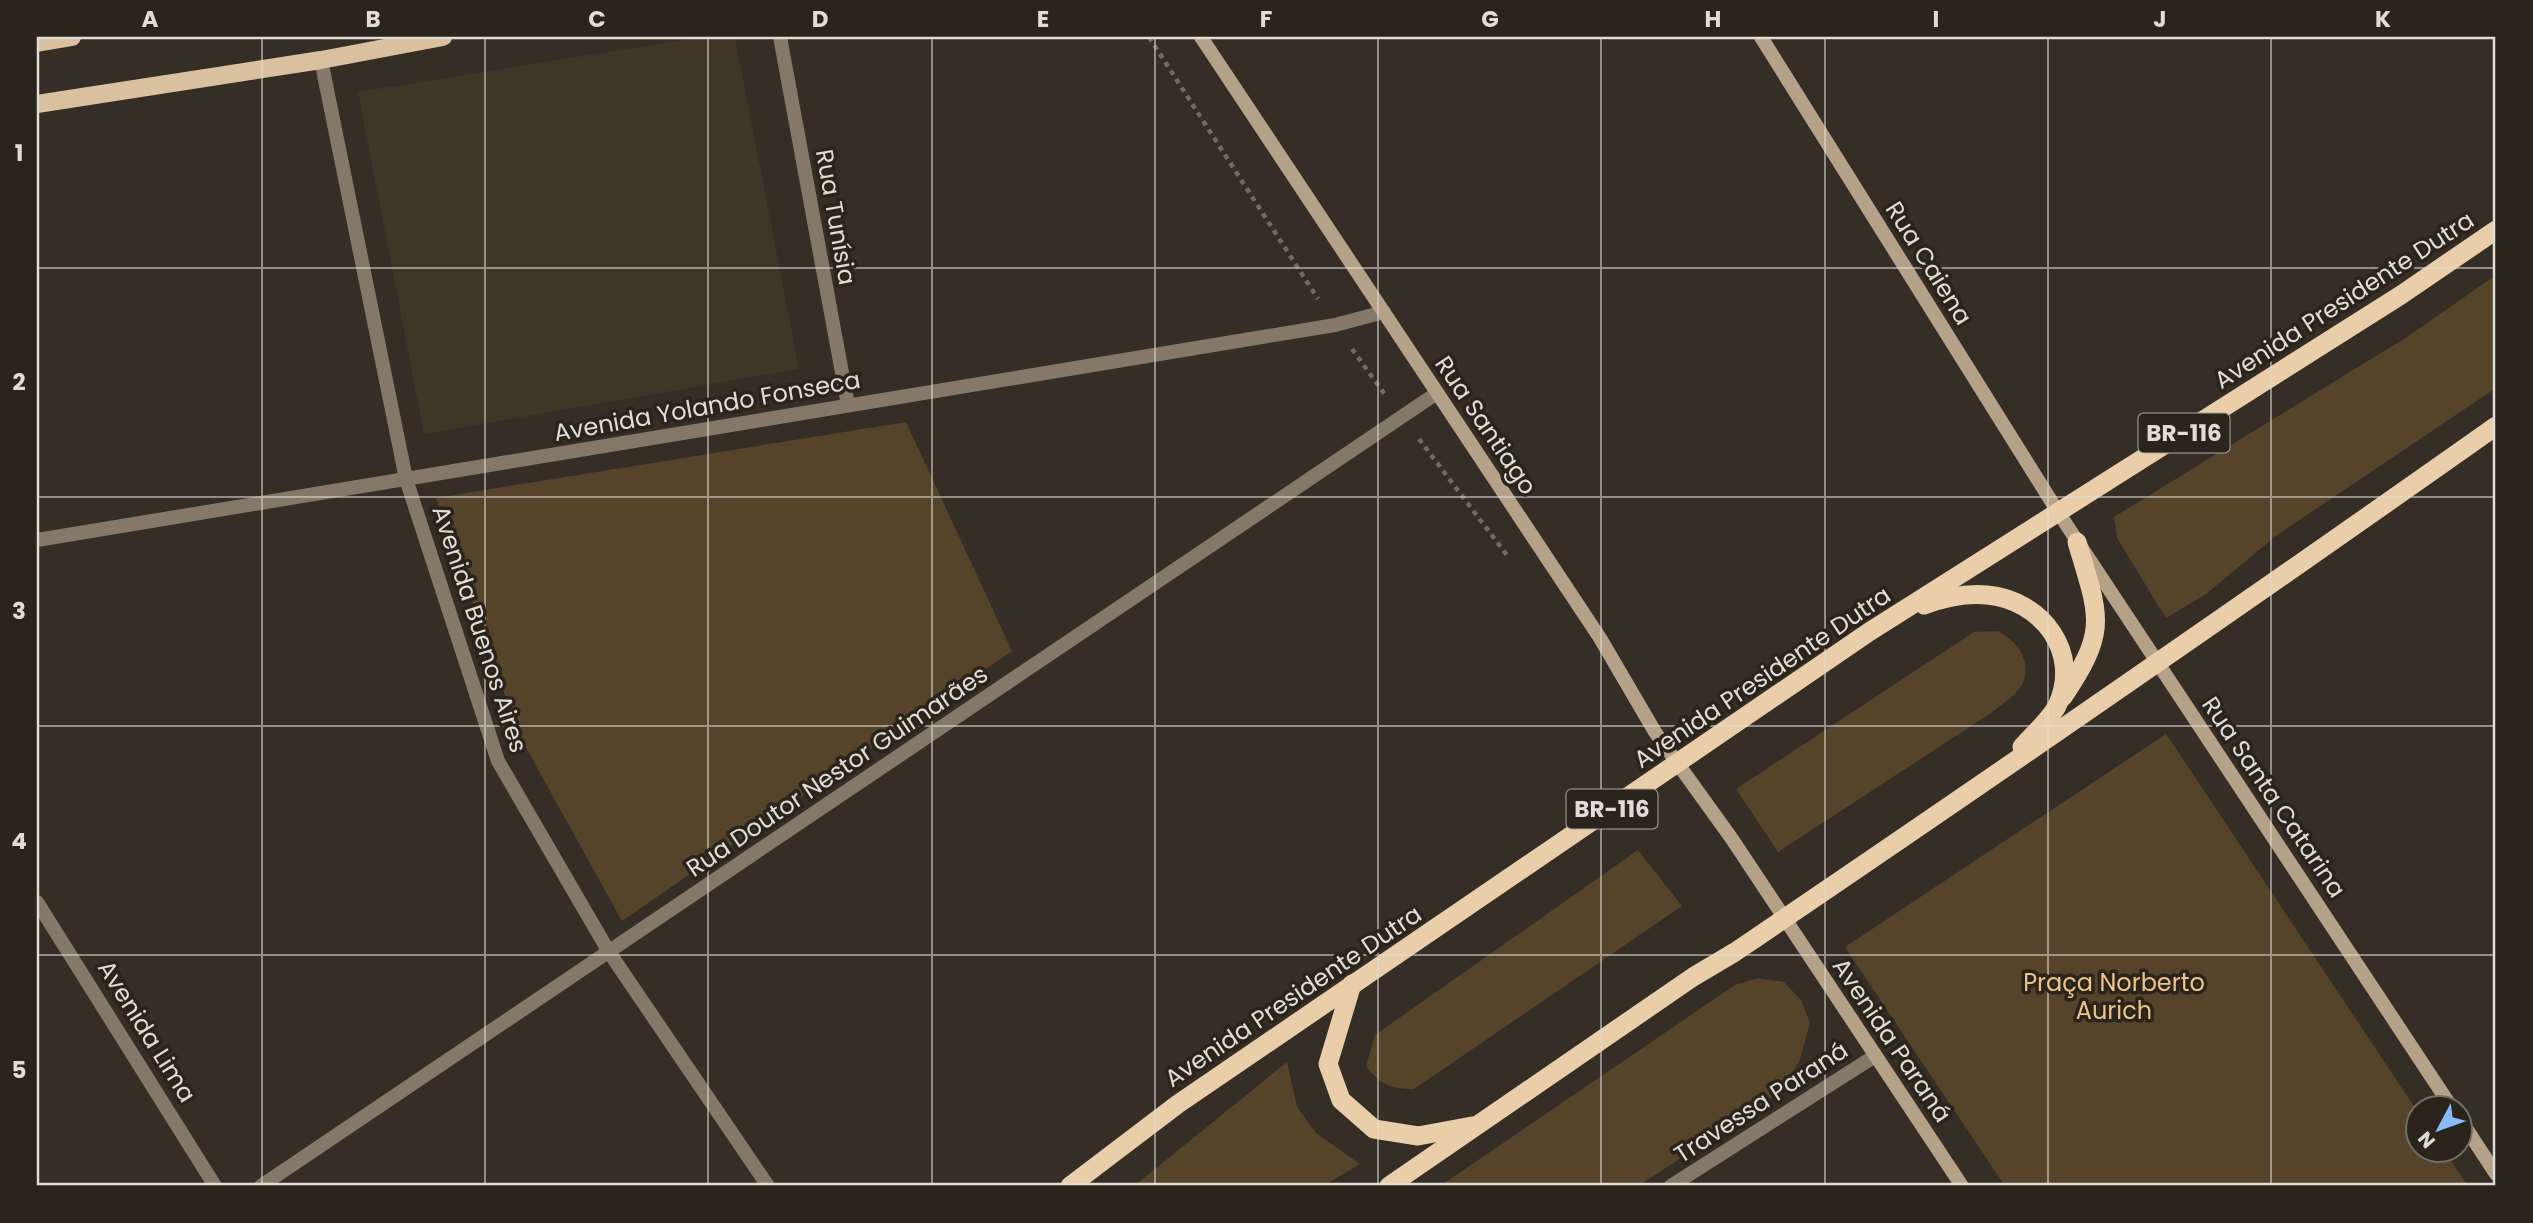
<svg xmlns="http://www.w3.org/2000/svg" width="2533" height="1223" font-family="Poppins,sans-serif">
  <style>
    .built { fill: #403628 }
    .green { fill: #56442a }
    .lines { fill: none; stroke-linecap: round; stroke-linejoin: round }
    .path { stroke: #706a63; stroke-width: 4.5; stroke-dasharray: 5 5; stroke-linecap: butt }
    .minor { stroke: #847868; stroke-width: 14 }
    .secondary { stroke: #b4a187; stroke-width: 14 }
    .primary { stroke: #d9c09f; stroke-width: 18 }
    .trunk { stroke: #eaceaa; stroke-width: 19 }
    .grid { fill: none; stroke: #e0dcd6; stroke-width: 2; stroke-opacity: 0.55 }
    .labels { text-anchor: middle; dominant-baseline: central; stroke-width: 7; stroke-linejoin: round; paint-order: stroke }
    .shield { fill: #2a241c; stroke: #a9a59e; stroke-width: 2 }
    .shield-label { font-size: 23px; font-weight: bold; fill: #e0dcd6 }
    .street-label { font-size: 24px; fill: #e0dcd6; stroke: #2a241c }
    .park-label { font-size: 24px; fill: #eec387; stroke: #2a241c }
    .neatline { fill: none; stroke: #e0dcd6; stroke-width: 2.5 }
    .grid-label { font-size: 23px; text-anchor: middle; font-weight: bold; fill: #e0dcd6 }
  </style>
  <rect width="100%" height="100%" fill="#342e26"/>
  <!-- built -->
  <path class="built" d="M701,37H735L799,369L424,434L358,92Z"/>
  <!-- green -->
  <g class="green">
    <path d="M2496,275V388L2277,535L2206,594L2166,618L2117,538L2114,517L2407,337Z"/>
    <path d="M906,422L1012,651L622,921L519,735L436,498Z"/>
    <path d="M1998,631C2017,641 2032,661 2023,683C2019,693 2002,704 1994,711L1778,852L1736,789L1974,632Z"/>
    <path d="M2166,734L2417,1111L2418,1150H2443L2468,1186H2005L1845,947Z"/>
    <path d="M1638,850L1682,906L1414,1089C1391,1089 1380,1085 1366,1066L1375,1035Z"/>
    <path d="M1758,978L1784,982L1801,1000L1810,1023L1800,1059L1786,1086L1758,1108L1638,1186H1440L1735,985Z"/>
    <path d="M1287,1062L1297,1107L1316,1133L1360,1164L1323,1186H1134Z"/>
  </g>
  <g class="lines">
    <!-- path -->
    <g class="path">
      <path d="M1149,37L1318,299"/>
      <path d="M1352,349L1386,396"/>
      <path d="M1419,439L1509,558"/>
    </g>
    <!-- minor -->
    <g class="minor">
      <path d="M780,37L848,405"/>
      <path d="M321,60L406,479L498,761L609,952L768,1186"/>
      <path d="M37,540L1335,325L1384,312"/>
      <path d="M37,902L215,1186"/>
      <path d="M261,1186L1437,393"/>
      <path d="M1671,1186L1875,1056"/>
    </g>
    <!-- secondary -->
    <g class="secondary">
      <path d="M1201,37L1600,638L1655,732L1732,839L1962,1186"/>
      <path d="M1761,37L2058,512L2452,1108"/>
      <path d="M2460,1119L2496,1174"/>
    </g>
    <!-- primary -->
    <g class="primary">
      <path d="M37,43L72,37"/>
      <path d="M37,104L321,60L443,37"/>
    </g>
    <!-- trunk -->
    <g class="trunk">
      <path d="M1924,605C1943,598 1966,593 1987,595C2042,600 2082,653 2057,706C2049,721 2033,734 2022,747"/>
      <path d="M2063,697C2109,629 2099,617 2077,542"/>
      <path d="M1352,984L1328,1064L1341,1100L1374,1129L1418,1136L1472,1126"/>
      <path d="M1070,1186L1178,1104L1869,632L2401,295L2496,230"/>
      <path d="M1389,1186L1693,977L1735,952C1990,779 2244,604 2496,426"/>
    </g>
  </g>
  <!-- grid -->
  <path class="grid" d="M262,37V1186M485,37V1186M708,37V1186M932,37V1186M1155,37V1186M1378,37V1186M1601,37V1186M1825,37V1186M2048,37V1186M2271,37V1186M37,268H2496M37,497H2496M37,726H2496M37,955H2496"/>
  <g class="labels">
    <!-- shield labels -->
    <g class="shield">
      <rect x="2138.5" y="413.5" width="91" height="39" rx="5"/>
      <rect x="1566.5" y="789.5" width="91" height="39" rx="5"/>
    </g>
    <g class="shield-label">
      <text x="2184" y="433">BR-116</text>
      <text x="1612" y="809">BR-116</text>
    </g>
    <!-- street labels -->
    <g class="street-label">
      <text transform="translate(836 217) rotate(80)">Rua Tunísia</text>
      <text transform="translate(1929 263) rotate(58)">Rua Caiena</text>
      <text transform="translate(2344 300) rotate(-33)">Avenida Presidente Dutra</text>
      <text transform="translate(707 406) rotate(-10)">Avenida Yolando Fonseca</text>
      <text transform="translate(1486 425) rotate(56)">Rua Santiago</text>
      <text transform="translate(480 629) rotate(72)">Avenida Buenos Aires</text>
      <text transform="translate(1762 677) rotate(-34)">Avenida Presidente Dutra</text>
      <text transform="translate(837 771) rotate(-34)">Rua Doutor Nestor Guimarães</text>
      <text transform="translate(2274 797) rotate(56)">Rua Santa Catarina</text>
      <text transform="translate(1293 996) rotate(-34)">Avenida Presidente Dutra</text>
      <text transform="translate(147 1031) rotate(58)">Avenida Lima</text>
      <text transform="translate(1892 1040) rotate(56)">Avenida Paraná</text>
      <text transform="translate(1761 1102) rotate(-33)">Travessa Paraná</text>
    </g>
    <!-- park labels -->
    <g class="park-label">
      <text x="2114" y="982">Praça Norberto<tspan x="2114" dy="28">Aurich</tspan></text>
    </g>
  </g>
  <!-- border -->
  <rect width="2533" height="1223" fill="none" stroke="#2a241c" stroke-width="77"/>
  <!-- north arrow -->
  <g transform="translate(2439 1129) rotate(229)"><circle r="33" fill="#2a241c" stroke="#736e66" stroke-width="2"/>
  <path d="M0-5L12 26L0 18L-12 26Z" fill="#88bafc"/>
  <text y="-10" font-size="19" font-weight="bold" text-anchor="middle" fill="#e0dcd6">N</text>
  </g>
  <rect x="38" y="38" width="2456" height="1146" class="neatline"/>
  <g class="grid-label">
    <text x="150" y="27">A</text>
    <text x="373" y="27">B</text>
    <text x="597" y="27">C</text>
    <text x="820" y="27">D</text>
    <text x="1043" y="27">E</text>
    <text x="1266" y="27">F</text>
    <text x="1490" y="27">G</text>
    <text x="1713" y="27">H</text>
    <text x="1936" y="27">I</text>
    <text x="2160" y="27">J</text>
    <text x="2383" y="27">K</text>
    <text x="19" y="161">1</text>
    <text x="19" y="390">2</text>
    <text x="19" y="619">3</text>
    <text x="19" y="849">4</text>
    <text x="19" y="1078">5</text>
  </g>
</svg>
